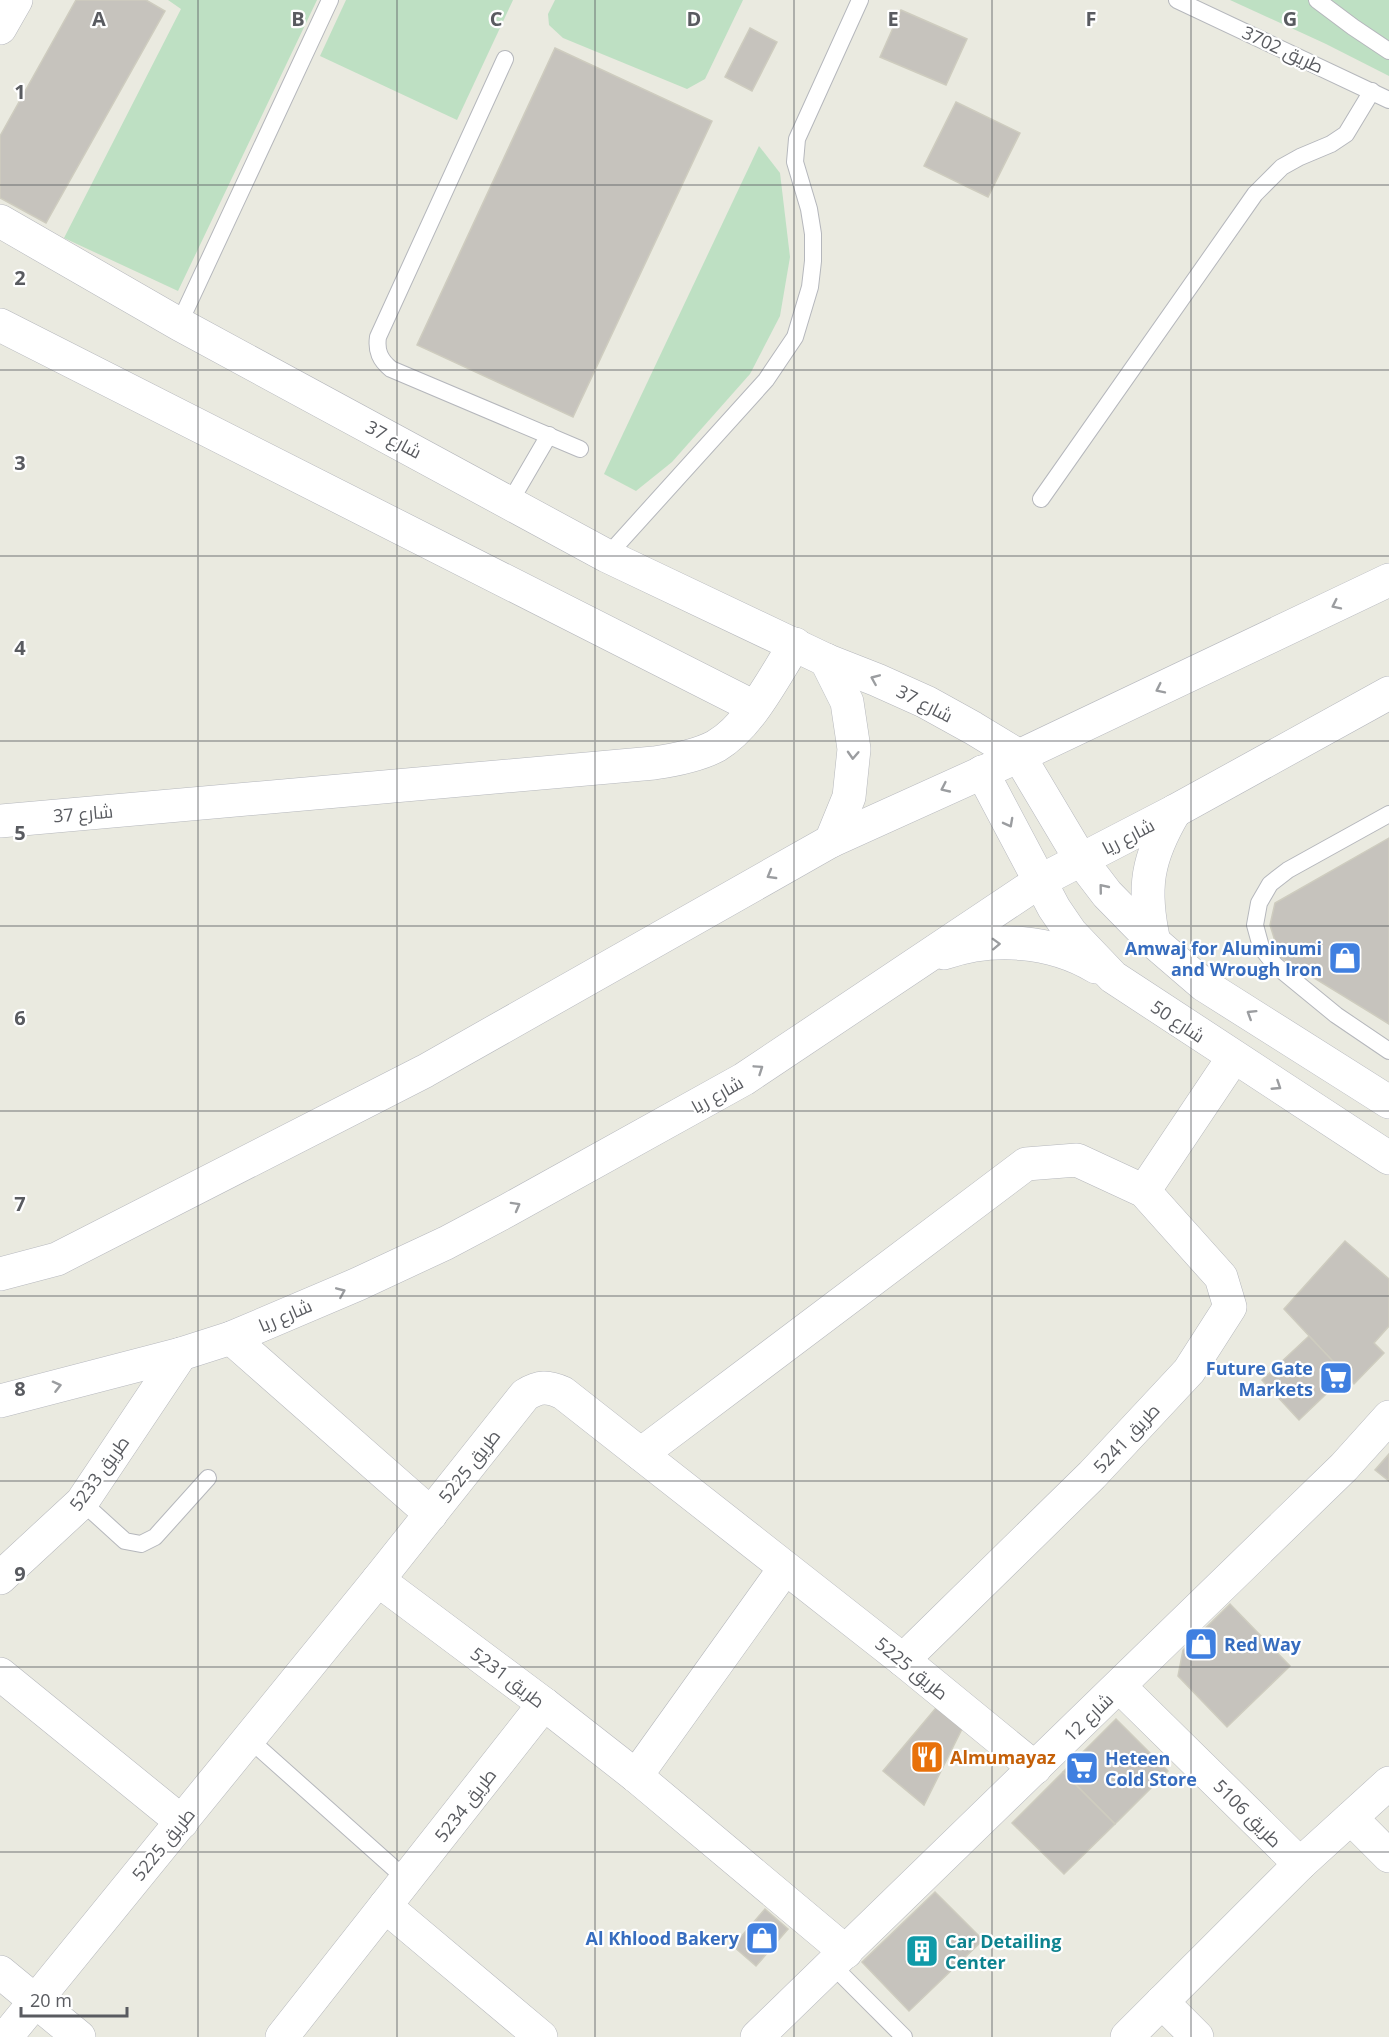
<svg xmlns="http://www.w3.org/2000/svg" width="1389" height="2037" font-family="'Open Sans',Cairo,sans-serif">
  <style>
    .green { fill: #bee0c3 }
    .building { fill: #c6c3bd; stroke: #ceccbf; stroke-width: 1.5 }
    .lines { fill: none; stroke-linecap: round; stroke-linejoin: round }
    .lane-casing { stroke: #b5b7bc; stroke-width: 18 }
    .street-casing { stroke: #b5b7bc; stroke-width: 34 }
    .secondary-casing { stroke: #b6b8be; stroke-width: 34 }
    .lane { stroke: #fff; stroke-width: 16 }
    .street { stroke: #fff; stroke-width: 33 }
    .secondary { stroke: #fff; stroke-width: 33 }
    .oneway { stroke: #9b9da0 }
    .grid { fill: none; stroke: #595b60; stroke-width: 1.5; stroke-opacity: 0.55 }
    .labels { text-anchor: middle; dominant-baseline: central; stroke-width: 4.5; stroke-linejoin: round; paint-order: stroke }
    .street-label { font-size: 18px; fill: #595b60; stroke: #fff }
    .shop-label { font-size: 18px; font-weight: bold; fill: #366cbe; stroke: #fff; text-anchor: end }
    .food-label { font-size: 18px; font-weight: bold; fill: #c56008; stroke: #fff; text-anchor: start }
    .culture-label { font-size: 18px; font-weight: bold; fill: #0d838f; stroke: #fff; text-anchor: start }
    .grid-label { font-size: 20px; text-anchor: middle; font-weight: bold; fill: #595b60; stroke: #fff; stroke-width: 4.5; stroke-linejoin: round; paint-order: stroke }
  </style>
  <rect width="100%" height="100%" fill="#eaeae0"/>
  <!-- green -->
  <g class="green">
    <path d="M168,0H317L178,291L64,238L181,9Z"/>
    <path d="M346,0H513L457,120L320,56Z"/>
    <path d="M555,0H743L705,79L687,89L563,38L549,25L548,14Z"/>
    <path d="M1230,0H1389V76L1326,44Z"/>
    <path d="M759,146L780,173L790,257L780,316L750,374L672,462L636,491L604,474Z"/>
  </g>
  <!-- building -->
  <g class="building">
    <path d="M76,0H146L165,11L46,223L0,198V136Z"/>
    <path d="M901,10L967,39L946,85L880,57Z"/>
    <path d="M750,28L777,42L752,91L725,77Z"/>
    <path d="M555,48L712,121L573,417L417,345Z"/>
    <path d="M956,102L1020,133L988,197L924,166Z"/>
    <path d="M1389,838V1024L1280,957L1270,925L1275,903Z"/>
    <path d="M1345,1241L1389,1279V1326L1374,1343L1384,1353L1354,1384L1284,1309Z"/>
    <path d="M1309,1336L1346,1375L1299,1420L1262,1380Z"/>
    <path d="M1389,1454V1481L1375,1470Z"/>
    <path d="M1230,1604L1290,1666L1227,1727L1178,1676L1183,1650Z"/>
    <path d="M946,1696L969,1715L924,1805L883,1771Z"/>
    <path d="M1116,1719L1168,1771L1115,1824L1063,1772Z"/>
    <path d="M1063,1772L1115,1824L1064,1874L1012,1823Z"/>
    <path d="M935,1892L983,1940L909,2011L862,1962Z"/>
    <path d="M765,1909L788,1929L756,1966L733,1946Z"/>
  </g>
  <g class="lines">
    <defs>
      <g id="lane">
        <path d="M1177,0L1389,100"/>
        <path d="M1317,0L1353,27L1389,51"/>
        <path d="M505,59L378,337C376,351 380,360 391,369L580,449"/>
        <path d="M179,324L330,0"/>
        <path d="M1041,499L1255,194L1282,167L1300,157L1331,144L1346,134L1372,91"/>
        <path d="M510,502L549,435"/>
        <path d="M607,556L766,380L795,337L810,287L813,261V234L809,209L795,162L797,139L860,0"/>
        <path d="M1389,814L1288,870L1270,884L1259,903L1255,925L1261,947L1275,965L1336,1015L1389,1051"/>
        <path d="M82,1502L125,1541L141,1544L155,1537L208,1478"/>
        <path d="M249,1739L406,1879"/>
        <path d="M832,1965L904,2037"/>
      </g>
      <g id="street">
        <path d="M0,28L16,0"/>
        <path d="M0,221L179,324L607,556L826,660L877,680L926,702L973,728L1019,756"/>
        <path d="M0,325L754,707"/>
        <path d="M826,660L847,702L854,749L849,797L831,841"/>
        <path d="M0,821L654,763C675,760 697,756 716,746C750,726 774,677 795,644"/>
        <path d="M1144,1191L1233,1058"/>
        <path d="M231,1338L431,1514"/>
        <path d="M641,1454L1026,1164L1077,1160L1144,1191L1221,1277L1230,1307L1189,1371L1092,1475L903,1660"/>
        <path d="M0,1578L82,1502L181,1354"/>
        <path d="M378,1580L544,1704L636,1776L846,1952"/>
        <path d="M0,1674L182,1822"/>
        <path d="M1120,1687L1300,1864"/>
        <path d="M636,1776L785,1568"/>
        <path d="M1351,1818L1389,1856"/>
        <path d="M385,1906L541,2037"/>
        <path d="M0,1972L79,2037"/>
        <path d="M1162,2002L1197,2037"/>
        <path d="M6,2037L378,1580L525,1395C539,1386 548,1386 563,1393L903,1660L1035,1768"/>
        <path d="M282,2037L544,1704"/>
        <path d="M1127,2037L1300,1864L1389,1783"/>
      </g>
      <g id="secondary">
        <path d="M1019,756L1081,860L1107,894L1154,942L1204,985L1389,1102"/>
        <path d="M982,772L1054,908L1071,933L1113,977L1389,1158"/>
        <path d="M1154,942C1142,888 1147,858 1175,811"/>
        <path d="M944,953C993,936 1051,940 1096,967"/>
        <path d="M0,1274L57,1259L425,1071L831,841L1019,756L1389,580"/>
        <path d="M0,1401L181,1354L231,1338L358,1284L446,1243L508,1210L744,1079L1040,881L1175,811L1389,693"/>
        <path d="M757,2037L1344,1467L1389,1417"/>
      </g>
    </defs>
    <!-- lane casing -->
    <use href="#lane" class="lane-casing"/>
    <!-- street casing -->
    <use href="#street" class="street-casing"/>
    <!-- secondary casing -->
    <use href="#secondary" class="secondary-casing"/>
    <!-- lane -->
    <use href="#lane" class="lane"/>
    <!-- street -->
    <use href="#street" class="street"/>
    <!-- secondary -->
    <use href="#secondary" class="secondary"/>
  </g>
  <!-- one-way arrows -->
  <defs><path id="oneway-chevron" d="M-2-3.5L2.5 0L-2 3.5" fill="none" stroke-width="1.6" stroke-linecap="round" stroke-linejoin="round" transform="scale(1.5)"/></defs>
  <g class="oneway">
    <use href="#oneway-chevron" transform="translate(1336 605) rotate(154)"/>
    <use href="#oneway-chevron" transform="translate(875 679) rotate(-157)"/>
    <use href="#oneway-chevron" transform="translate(1160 689) rotate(154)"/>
    <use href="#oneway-chevron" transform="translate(853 755) rotate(93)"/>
    <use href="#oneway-chevron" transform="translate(945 788) rotate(155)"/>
    <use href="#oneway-chevron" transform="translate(1009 823) rotate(62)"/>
    <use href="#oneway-chevron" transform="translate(771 875) rotate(150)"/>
    <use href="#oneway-chevron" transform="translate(1103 888) rotate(-129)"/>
    <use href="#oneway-chevron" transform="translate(996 944) rotate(-2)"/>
    <use href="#oneway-chevron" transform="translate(1251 1014) rotate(-148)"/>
    <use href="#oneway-chevron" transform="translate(759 1069) rotate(-34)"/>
    <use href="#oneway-chevron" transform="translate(1277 1086) rotate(33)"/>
    <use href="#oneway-chevron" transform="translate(516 1206) rotate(-29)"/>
    <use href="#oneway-chevron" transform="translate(341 1292) rotate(-23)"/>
    <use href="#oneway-chevron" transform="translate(57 1386) rotate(-14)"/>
  </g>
  <!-- grid -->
  <path class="grid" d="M198,0V2037M397,0V2037M595,0V2037M794,0V2037M992,0V2037M1191,0V2037M0,185H1389M0,370H1389M0,556H1389M0,741H1389M0,926H1389M0,1111H1389M0,1296H1389M0,1481H1389M0,1667H1389M0,1852H1389"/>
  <!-- icons -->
  <defs>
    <symbol id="shop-square" viewBox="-11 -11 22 22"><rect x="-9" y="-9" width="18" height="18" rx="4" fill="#3f7fe0" stroke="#fff"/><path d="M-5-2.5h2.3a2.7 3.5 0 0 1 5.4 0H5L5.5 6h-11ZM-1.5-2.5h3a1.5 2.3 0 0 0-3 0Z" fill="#fff"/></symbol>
    <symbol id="supermarket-square" viewBox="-11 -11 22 22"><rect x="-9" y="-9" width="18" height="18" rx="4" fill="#3f7fe0" stroke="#fff"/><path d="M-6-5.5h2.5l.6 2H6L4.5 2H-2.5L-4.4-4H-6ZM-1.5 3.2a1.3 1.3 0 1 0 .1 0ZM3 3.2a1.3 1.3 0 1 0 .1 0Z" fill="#fff"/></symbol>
    <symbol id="restaurant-square" viewBox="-11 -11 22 22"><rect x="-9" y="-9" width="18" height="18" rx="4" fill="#e8710a" stroke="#fff"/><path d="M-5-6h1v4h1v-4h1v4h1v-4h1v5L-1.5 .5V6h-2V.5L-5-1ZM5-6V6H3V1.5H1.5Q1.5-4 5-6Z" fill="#fff"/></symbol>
    <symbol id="building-square" viewBox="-11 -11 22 22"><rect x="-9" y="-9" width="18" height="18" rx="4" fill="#0f9aa8" stroke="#fff"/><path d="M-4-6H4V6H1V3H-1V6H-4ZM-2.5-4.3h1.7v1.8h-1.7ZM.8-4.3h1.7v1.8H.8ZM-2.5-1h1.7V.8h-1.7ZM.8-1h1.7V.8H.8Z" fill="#fff"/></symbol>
  </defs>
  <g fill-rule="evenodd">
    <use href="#shop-square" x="1326" y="939" width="38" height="38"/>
    <use href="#supermarket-square" x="1317" y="1359" width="38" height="38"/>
    <use href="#shop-square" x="1182" y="1625" width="38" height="38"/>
    <use href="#restaurant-square" x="908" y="1738" width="38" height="38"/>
    <use href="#supermarket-square" x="1063" y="1749" width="38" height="38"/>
    <use href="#shop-square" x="743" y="1919" width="38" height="38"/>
    <use href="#building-square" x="903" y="1932" width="38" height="38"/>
  </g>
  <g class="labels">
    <!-- street labels -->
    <g class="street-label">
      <text transform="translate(1283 49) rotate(25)">طريق 3702</text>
      <text transform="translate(394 439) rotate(28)">شارع 37</text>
      <text transform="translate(925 703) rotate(27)">شارع 37</text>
      <text transform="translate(83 813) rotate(-5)">شارع 37</text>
      <text transform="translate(1128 836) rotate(-27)">شارع ريا</text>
      <text transform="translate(1178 1021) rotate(34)">شارع 50</text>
      <text transform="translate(717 1094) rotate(-29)">شارع ريا</text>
      <text transform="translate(285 1315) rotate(-23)">شارع ريا</text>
      <text transform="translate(1126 1438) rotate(-47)">طريق 5241</text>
      <text transform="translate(469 1466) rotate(-52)">طريق 5225</text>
      <text transform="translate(99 1473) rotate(-54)">طريق 5233</text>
      <text transform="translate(912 1668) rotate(39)">طريق 5225</text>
      <text transform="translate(508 1677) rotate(37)">طريق 5231</text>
      <text transform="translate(1088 1717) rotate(-44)">شارع 12</text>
      <text transform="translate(465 1805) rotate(-52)">طريق 5234</text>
      <text transform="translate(1248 1813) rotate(45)">طريق 5106</text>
      <text transform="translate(163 1844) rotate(-51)">طريق 5225</text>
    </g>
    <!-- shop labels -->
    <g class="shop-label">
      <text x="1322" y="948">Amwaj for Aluminumi<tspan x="1322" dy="21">and Wrough Iron</tspan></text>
      <text x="1313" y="1368">Future Gate<tspan x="1313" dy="21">Markets</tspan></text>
      <text x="1224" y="1644" text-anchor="start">Red Way</text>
      <text x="1105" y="1758" text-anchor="start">Heteen<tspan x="1105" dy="21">Cold Store</tspan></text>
      <text x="739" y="1938">Al Khlood Bakery</text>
    </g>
    <!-- food labels -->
    <g class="food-label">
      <text x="950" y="1757">Almumayaz</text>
    </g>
    <!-- culture labels -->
    <g class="culture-label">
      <text x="945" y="1941">Car Detailing<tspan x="945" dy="21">Center</tspan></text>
    </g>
  </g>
  <g class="grid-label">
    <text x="99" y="26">A</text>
    <text x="298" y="26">B</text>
    <text x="496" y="26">C</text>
    <text x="694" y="26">D</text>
    <text x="893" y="26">E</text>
    <text x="1091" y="26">F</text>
    <text x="1290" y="26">G</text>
    <text x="20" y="99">1</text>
    <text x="20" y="285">2</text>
    <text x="20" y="470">3</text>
    <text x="20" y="655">4</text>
    <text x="20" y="840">5</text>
    <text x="20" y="1025">6</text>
    <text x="20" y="1211">7</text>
    <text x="20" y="1396">8</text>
    <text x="20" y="1581">9</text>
  </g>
  <!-- scale -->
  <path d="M21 2007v9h106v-9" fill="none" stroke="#595b60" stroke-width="3"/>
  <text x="30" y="2007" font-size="18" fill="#595b60" stroke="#ffffff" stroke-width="4.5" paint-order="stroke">20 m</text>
</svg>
